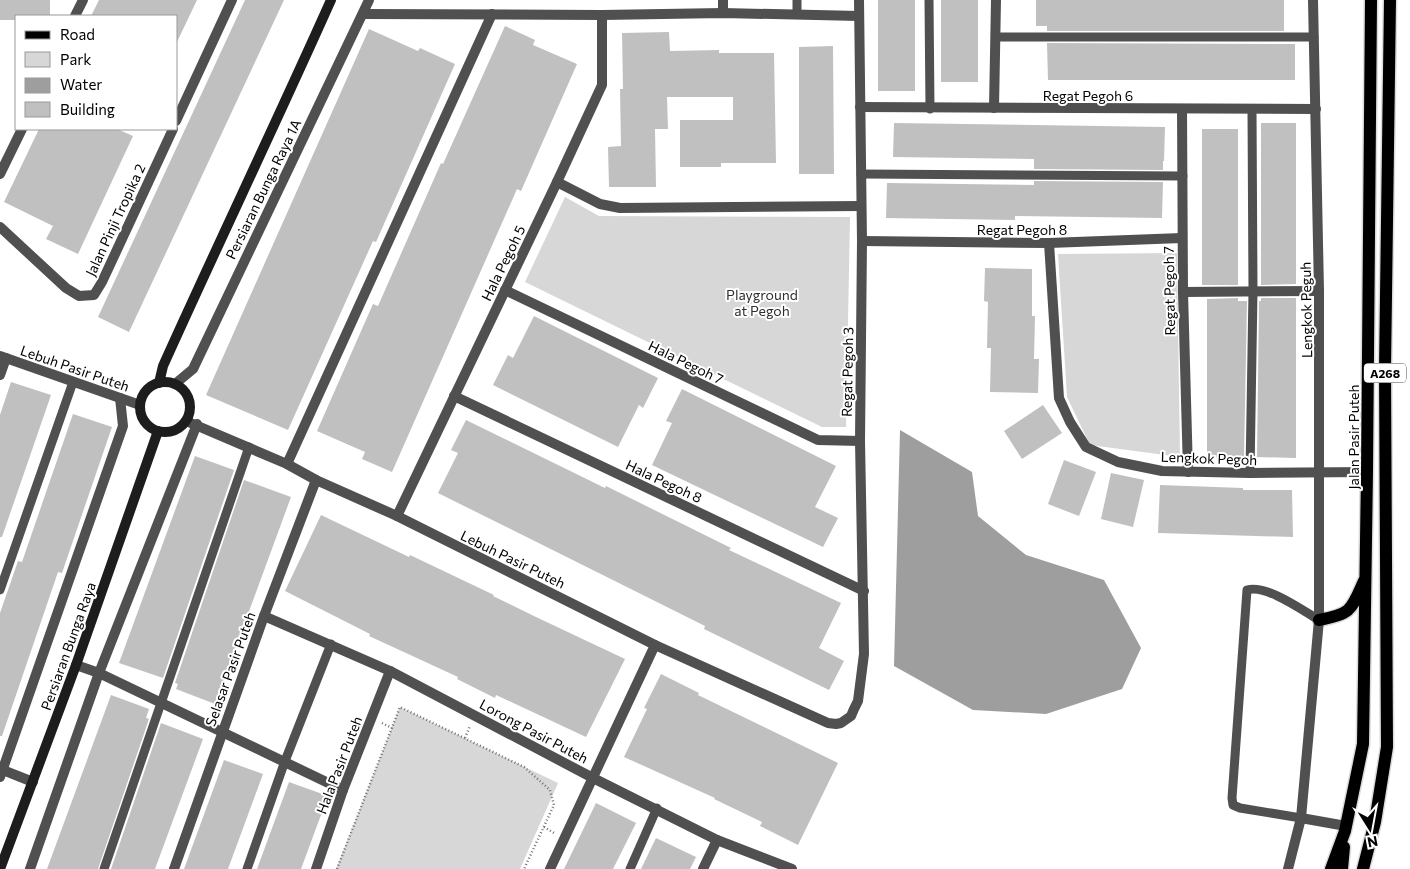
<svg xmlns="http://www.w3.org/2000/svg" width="1410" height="869" font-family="Commissioner,sans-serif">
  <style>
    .green { fill: #d7d7d7 }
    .water { fill: #9e9e9e }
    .building { fill: #c0c0c0 }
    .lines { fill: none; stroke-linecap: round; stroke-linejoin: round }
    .primary-casing { stroke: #dbdbdb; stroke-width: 15 }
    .path { stroke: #727272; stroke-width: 2.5; stroke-dasharray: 1 2.5; stroke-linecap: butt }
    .lane { stroke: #505050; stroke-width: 9 }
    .street { stroke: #505050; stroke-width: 10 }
    .secondary { stroke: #1d1d1d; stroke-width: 10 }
    .primary { stroke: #000; stroke-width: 12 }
    .labels { text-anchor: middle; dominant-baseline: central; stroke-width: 4; stroke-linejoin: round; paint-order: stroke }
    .shield { fill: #fff; stroke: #4c4c4c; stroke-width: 1 }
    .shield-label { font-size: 12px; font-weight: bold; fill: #000 }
    .street-label { font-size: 14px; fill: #000; stroke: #fff }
    .park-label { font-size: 14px; fill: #2e2e2e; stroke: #fff }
  </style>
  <rect width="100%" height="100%" fill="#fff"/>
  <!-- green -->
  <g class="green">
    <path d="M565,197L599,216L850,217L846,427H822L525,282Z"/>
    <path d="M1177,253L1180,457L1090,445L1067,397L1058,254Z"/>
    <path d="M400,707L558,783L520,869H336Z"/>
  </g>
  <!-- water -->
  <path class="water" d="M900,430L972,472L978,516L1026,555L1104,580L1141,648L1122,689L1046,714L973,710L894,666Z"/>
  <!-- building -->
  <g class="building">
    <path d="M0,0H50V16H16V20H0Z"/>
    <path d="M99,0H197L176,44V16H91Z"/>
    <path d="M245,0H284L129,332L98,317Z"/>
    <rect x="878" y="0" width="37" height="91"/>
    <rect x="941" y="0" width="37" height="82"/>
    <path d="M1036,0H1284V31H1047V26H1036Z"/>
    <path d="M505,26L535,40L533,45L577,64L521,191L517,189L392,472L362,459L365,452L317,431L373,304L378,306L441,163L443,164Z"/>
    <path d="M369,29L418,51L420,48L455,64L376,242L373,241L288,430L206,395Z"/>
    <path d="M669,32L670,51L719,50V53H774L776,163H721V167H680V120H733V97H667L668,129H655L656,187H609L608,147L621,146L620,89H623L622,33Z"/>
    <path d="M1047,43L1295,44V80H1048Z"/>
    <path d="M833,46L834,174H799V47Z"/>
    <path d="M894,123L1165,127L1164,161H1163V170L1034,169V159L893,157Z"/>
    <path d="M1261,123H1296V284L1261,285Z"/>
    <path d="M39,129H117L133,136L78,254L46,239L53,226L4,202Z"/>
    <rect x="1202" y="129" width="36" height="156"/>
    <path d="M1034,181L1163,182L1162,218L1015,216V220L886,218L887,183L1034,185Z"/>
    <path d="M985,268L1032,269V316H1035L1034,359H1039L1038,393L990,392L991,348H987L988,302L984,301Z"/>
    <path d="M1238,298V301H1247L1244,457L1207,458V299Z"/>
    <path d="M1261,298H1296V458L1257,457L1259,301H1261Z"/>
    <path d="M534,316L658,378L643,408L639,405L618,447L493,385L508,355L513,358Z"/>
    <path d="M11,382L51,395L2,537H0V415Z"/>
    <path d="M682,389L836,466L815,507L838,518L823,547L652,465L672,423L666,421Z"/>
    <path d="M1043,405L1062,433L1022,459L1004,431Z"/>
    <path d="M73,414L112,427L62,573L58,572L2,736H0V613L18,561L22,562Z"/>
    <path d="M466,420L605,488L606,486L731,548L729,550L841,603L819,648L844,661L829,690L704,629L705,626L438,493L458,453L451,450Z"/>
    <path d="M195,456L234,470L163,678L119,663Z"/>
    <path d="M1064,460L1096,472L1079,516L1048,504Z"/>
    <path d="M1111,473L1144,480L1133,527L1101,519Z"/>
    <path d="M244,480L291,497L215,704L176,689L178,684L175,683Z"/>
    <path d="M1160,485L1243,488V490H1292L1293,537L1158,533Z"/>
    <path d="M321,515L409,557L410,555L494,595L493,596L536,617L625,659L586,737L496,695L495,698L457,679L458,677L369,636L370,634L285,591Z"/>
    <path d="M661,674L699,693L698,695L838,763L798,845L760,826L762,822L714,799L715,798L624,757L647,709L644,708Z"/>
    <path d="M111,695L149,709L146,718L149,719L98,869H47Z"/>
    <path d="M161,723L203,739L155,869H111Z"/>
    <path d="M224,760L263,774L228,869H184Z"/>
    <path d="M289,782L328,796L301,869H257Z"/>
    <path d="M596,803L636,823L613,869H564Z"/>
    <path d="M656,838L696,857L690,869H641Z"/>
  </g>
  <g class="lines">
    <defs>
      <g id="primary">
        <path d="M1319,620C1352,614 1351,610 1364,581"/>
        <path d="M1331,869L1345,831L1363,744L1367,472L1371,0"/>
        <path d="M1342,869L1344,847"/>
        <path d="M1363,869L1375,822L1387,747L1385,370L1390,0"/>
      </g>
    </defs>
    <!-- primary casing -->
    <use href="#primary" class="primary-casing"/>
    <!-- path -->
    <g class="path">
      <path d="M382,723L392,728"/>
      <path d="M465,738L470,726"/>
      <path d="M544,827L554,833"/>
      <path d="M337,869L400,707L524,767L550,790L554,805L524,869"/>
    </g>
    <!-- lane -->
    <g class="lane">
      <path d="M797,0V14"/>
      <path d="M929,0L930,109"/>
      <path d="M997,37H1314"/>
      <path d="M861,174L1183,176"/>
      <path d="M1250,473L1253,291L1252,110"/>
      <path d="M0,590L73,382"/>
      <path d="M1301,818L1240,808L1233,805L1232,798L1247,590C1266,584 1302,610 1319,620"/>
      <path d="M104,869L249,447"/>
      <path d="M247,869L285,761L331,644"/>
      <path d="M630,869L657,808"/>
    </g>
    <!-- street -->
    <g class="street">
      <path d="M723,13V0"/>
      <path d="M363,14L602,15L723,13L859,16"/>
      <path d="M75,16L83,0"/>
      <path d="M860,107L1316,109"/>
      <path d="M994,108L996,0"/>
      <path d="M1182,109L1183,292L1188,472"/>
      <path d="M176,121L232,0"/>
      <path d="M0,174L22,129"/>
      <path d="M557,182L600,204L620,208L861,206"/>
      <path d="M0,227L66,288L79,296L94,295L102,282L173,129"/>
      <path d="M862,241L1049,243L1182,238"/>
      <path d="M1049,243L1059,398L1070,422L1086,447L1118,462L1162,471L1250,473L1367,472"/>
      <path d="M505,290L818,440L860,441"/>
      <path d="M1183,292L1319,291"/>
      <path d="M0,356L140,405"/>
      <path d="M0,375L6,358"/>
      <path d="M175,384L193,369L369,0"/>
      <path d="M454,396L864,591"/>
      <path d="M186,421L287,464L316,480L397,516L655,645L828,723L836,724L841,723L851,716L854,709L858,701L864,654L860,441L862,241L859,0"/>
      <path d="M287,464L492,14"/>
      <path d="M397,516L557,182L602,85V15"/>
      <path d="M264,616L390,671L593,778L717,840L792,869"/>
      <path d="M76,665L99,673L343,790"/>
      <path d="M0,769L33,782"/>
      <path d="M0,777L123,426L120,398"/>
      <path d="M1301,818L1346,826"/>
      <path d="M30,869L99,673L197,424"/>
      <path d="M174,869L264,616L316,480"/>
      <path d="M316,869L343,790L390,671"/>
      <path d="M550,869L655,645"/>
      <path d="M703,869L717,840"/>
      <path d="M1288,869L1301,818L1319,620V291L1313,0"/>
    </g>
    <!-- secondary -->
    <g class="secondary">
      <circle cx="165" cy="407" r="25"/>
      <path d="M159,383L163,366C218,244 276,123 331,0"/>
      <path d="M0,869L76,665L158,431"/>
    </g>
    <!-- primary -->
    <use href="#primary" class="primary"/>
  </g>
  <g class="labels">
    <!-- shield labels -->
    <rect class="shield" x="1364" y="363.5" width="42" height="19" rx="4"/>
    <g class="shield-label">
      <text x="1385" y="373">A268</text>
    </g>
    <!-- street labels -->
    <g class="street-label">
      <text x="1088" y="95">Regat Pegoh 6</text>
      <text transform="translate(263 189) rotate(-64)">Persiaran Bunga Raya 1A</text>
      <text transform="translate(115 220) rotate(-65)">Jalan Pinji Tropika 2</text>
      <text x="1022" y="229">Regat Pegoh 8</text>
      <text transform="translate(503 263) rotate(-64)">Hala Pegoh 5</text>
      <text transform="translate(1169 291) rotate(-91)">Regat Pegoh 7</text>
      <text transform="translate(1306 310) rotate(-91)">Lengkok Peguh</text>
      <text transform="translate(686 362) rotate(26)">Hala Pegoh 7</text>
      <text transform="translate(75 368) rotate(19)">Lebuh Pasir Puteh</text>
      <text transform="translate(847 372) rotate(-89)">Regat Pegoh 3</text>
      <text transform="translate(1353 437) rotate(-90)">Jalan Pasir Puteh</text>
      <text transform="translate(1209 458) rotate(2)">Lengkok Pegoh</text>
      <text transform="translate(664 481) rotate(25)">Hala Pegoh 8</text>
      <text transform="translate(513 559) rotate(26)">Lebuh Pasir Puteh</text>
      <text transform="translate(68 646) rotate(-70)">Persiaran Bunga Raya</text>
      <text transform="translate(230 669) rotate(-70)">Selasar Pasir Puteh</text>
      <text transform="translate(534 731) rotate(28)">Lorong Pasir Puteh</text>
      <text transform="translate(339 765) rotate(-69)">Hala Pasir Puteh</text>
    </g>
    <!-- park labels -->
    <g class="park-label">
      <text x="762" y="294">Playground<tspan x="762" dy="16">at Pegoh</tspan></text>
    </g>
  </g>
  <!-- legend -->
  <rect x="15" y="15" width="162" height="115" fill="#ffffff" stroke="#999999"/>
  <rect x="25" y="31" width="25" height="8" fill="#000000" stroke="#999999"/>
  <text x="60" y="40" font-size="15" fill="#000000">Road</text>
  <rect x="25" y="52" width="25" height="15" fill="#d7d7d7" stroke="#999999"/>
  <text x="60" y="65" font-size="15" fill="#000000">Park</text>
  <rect x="25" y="78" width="25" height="15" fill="#9e9e9e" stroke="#999999"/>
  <text x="60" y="90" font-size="15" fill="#000000">Water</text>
  <rect x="25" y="102" width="25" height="15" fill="#c0c0c0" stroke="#999999"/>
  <text x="60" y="115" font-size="15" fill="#000000">Building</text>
  <!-- north arrow -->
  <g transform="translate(1370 829) rotate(169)" stroke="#ffffff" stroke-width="4" paint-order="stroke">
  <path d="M0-4L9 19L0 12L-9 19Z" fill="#000000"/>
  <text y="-8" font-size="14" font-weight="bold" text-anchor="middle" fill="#000000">N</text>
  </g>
</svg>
